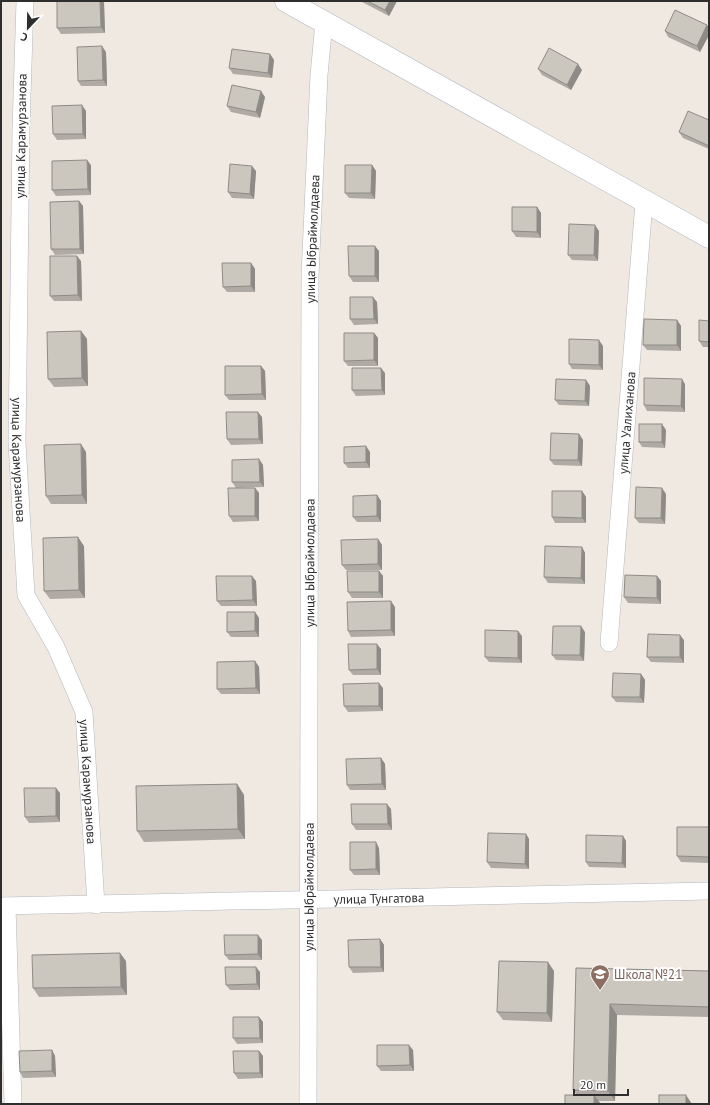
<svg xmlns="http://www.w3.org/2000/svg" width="710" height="1105" font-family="'PT Sans',sans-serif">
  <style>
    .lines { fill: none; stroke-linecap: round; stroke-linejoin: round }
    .street-casing { stroke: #b4b7c1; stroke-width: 18 }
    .secondary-casing { stroke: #b4b7c1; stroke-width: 23 }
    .street { stroke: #fff; stroke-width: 17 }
    .secondary { stroke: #fff; stroke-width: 22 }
    .wall { fill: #afaba4 }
    .shaded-wall { fill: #8e8b86 }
    .building { fill: #cbc7bf; stroke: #8e8b86 }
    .labels { text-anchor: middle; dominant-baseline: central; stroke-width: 4; stroke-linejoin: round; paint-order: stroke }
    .street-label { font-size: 13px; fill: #2e2e2e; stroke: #fff }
    .education-label { font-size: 13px; fill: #785e54; stroke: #fff; text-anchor: start }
  </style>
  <rect width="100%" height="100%" fill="#efe9e1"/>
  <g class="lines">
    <defs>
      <g id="street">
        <path id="s1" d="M25,1L21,128L17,443L26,595L56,647L84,712L96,905"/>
        <path id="s2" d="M609,643L644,202"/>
        <path id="s3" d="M1,906L709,891"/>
        <path d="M7,906L13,1104"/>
        <path id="s4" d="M308,1104L310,276L319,75L324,22"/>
      </g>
      <path id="secondary" d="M286,1L709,237"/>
    </defs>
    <!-- street casing -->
    <use href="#street" class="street-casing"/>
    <!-- secondary casing -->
    <use href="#secondary" class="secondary-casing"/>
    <!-- street -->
    <use href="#street" class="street"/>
    <!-- secondary -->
    <use href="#secondary" class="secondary"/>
  </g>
  <!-- wall -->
  <g class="wall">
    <path d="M57,1H103L104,3L105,33L61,34L57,28Z"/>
    <path d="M360,1H397L389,16Z"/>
    <path d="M707,25L709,28V35L700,52L668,37L665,31Z"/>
    <path d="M106,52L107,86H81L78,81Z"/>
    <path d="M270,54L274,60L272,78L233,74L229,68Z"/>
    <path d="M538,69L582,70L571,90L542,75Z"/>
    <path d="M265,97L260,118L231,112L227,106Z"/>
    <path d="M86,111V139L57,140L53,134Z"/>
    <path d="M709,120V149L683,138L679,132Z"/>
    <path d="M91,165V195L56,196L52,190Z"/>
    <path d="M372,165L376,171L375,199L349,198L345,193Z"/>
    <path d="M256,171L254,199L232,198L228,192Z"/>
    <path d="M79,201L83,206L84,254L55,255L51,249Z"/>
    <path d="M537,207L541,213V238L516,237L512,231Z"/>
    <path d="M599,231L598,261L572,260L568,255Z"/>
    <path d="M379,251V282H353L349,276Z"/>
    <path d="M81,261L82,301H54L50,296Z"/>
    <path d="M251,263L255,269V292H227L223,287Z"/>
    <path d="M377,302L378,324L354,325L350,319Z"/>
    <path d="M677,320L681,326V351L647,350L643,345Z"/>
    <path d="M709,321V347H703L699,341Z"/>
    <path d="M81,331L87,339L88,386L54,387L48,379Z"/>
    <path d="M374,333L378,338V366H348L344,361Z"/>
    <path d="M603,346V370L572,369L569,364Z"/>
    <path d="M261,366L265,371L266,400H229L225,395Z"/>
    <path d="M385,373V395L356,396L352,390Z"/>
    <path d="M586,380L590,386L589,406L559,405L555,400Z"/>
    <path d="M685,384V412L647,411L644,405Z"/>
    <path d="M262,417L263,444L231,445L227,439Z"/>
    <path d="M666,430L665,448L642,447L639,442Z"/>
    <path d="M579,434L583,440L582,466L554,465L550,460Z"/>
    <path d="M86,452L87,504H51L46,496Z"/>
    <path d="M370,452V468H348L344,463Z"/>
    <path d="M259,459L263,465L264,487L236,488L232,482Z"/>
    <path d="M255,488L259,493V521L233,522L229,516Z"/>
    <path d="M582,491L586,497V523H555L552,517Z"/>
    <path d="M666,494L665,524L639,523L635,518Z"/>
    <path d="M377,495L381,501V522H357L353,517Z"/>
    <path d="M378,539L382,545V570H346L342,565Z"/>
    <path d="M84,546L85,598L50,599L44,591Z"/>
    <path d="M582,547L585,553V584L548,583L544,577Z"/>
    <path d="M379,571L383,576V598H352L348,592Z"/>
    <path d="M657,576L661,581V604L628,603L624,597Z"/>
    <path d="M256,581L257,606H221L217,601Z"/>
    <path d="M395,607V636L351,637L348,631Z"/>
    <path d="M255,612L259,618V637H231L227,632Z"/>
    <path d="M585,632L584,661L556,660L552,655Z"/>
    <path d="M522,636V663L489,662L485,657Z"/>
    <path d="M684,640V663L651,662L647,657Z"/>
    <path d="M381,649V675H353L349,670Z"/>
    <path d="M255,661L259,667L260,694H221L217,689Z"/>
    <path d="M641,674L645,680L644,703L616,702L612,697Z"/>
    <path d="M383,688V711L348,712L344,706Z"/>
    <path d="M381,758L385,764L386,790H350L347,785Z"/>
    <path d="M237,784L244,795L245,839L144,842L137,831Z"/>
    <path d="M60,793V822L29,823L25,817Z"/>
    <path d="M391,809L392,830H356L352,824Z"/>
    <path d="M709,827V863L681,862L677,856Z"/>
    <path d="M526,834L529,839V869L491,868L487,862Z"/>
    <path d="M623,836L626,841V868L589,867L586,862Z"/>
    <path d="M379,848L380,875H354L350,870Z"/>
    <path d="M380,939L384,945V972L353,973L349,967Z"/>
    <path d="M262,940V960H229L225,955Z"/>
    <path d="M126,961L127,995L39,997L33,988Z"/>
    <path d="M576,968L709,971V1017L617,1015L615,1101H598L601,1104H565L577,1095L573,1090Z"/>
    <path d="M554,971L552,1022L503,1020L497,1012Z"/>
    <path d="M260,972V990H230L226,985Z"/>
    <path d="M259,1017L263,1022V1043L237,1044L233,1038Z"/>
    <path d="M52,1050L55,1056L56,1077L23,1078L20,1072Z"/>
    <path d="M413,1050L414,1071H381L377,1066Z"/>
    <path d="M259,1051L263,1056V1078L238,1079L234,1073Z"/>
  </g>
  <!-- shaded-wall -->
  <g class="shaded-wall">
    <path d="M100,1H103L104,3L105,33L101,27Z"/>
    <path d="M390,1H397L389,16L385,10Z"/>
    <path d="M707,25L709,28V35L700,52L697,46Z"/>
    <path d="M102,46L106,52L107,86L103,80Z"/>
    <path d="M270,54L274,60L272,78L268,73Z"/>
    <path d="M578,64L582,70L571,90L567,85Z"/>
    <path d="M261,91L265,97L260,118L256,112Z"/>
    <path d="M82,105L86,111V139L83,134Z"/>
    <path d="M87,160L91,165V195L88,189Z"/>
    <path d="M372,165L376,171L375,199L371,193Z"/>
    <path d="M252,166L256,171L254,199L250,194Z"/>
    <path d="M79,201L83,206L84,254L80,249Z"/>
    <path d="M537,207L541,213V238L537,232Z"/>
    <path d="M595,225L599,231L598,261L594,255Z"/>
    <path d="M375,246L379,251V282L375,276Z"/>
    <path d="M77,256L81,261L82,301L78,295Z"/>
    <path d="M251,263L255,269V292L251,286Z"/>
    <path d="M373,297L377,302L378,324L374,319Z"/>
    <path d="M677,320L681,326V351L677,345Z"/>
    <path d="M81,331L87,339L88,386L82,378Z"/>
    <path d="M374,333L378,338V366L374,360Z"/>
    <path d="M599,340L603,346V370L599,365Z"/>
    <path d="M261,366L265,371L266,400L262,394Z"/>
    <path d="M381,368L385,373V395L382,390Z"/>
    <path d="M682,379L685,384V412L681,406Z"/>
    <path d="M586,380L590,386L589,406L585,401Z"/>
    <path d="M258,412L262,417L263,444L259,439Z"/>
    <path d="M662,424L666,430L665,448L662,442Z"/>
    <path d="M579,434L583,440L582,466L578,460Z"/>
    <path d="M81,444L86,452L87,504L82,495Z"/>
    <path d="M366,446L370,452V468L366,462Z"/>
    <path d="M259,459L263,465L264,487L260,482Z"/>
    <path d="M255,488L259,493V521L255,516Z"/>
    <path d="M662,488L666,494L665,524L661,518Z"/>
    <path d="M582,491L586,497V523L582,518Z"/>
    <path d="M377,495L381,501V522L377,516Z"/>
    <path d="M78,537L84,546L85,598L79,590Z"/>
    <path d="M378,539L382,545V570L378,564Z"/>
    <path d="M582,547L585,553V584L581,578Z"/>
    <path d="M379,571L383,576V598L379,592Z"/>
    <path d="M252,576L256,581L257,606L253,600Z"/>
    <path d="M657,576L661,581V604L657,598Z"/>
    <path d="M391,601L395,607V636L391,630Z"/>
    <path d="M255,612L259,618V637L255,631Z"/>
    <path d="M581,626L585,632L584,661L580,655Z"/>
    <path d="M518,631L522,636V663L518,658Z"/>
    <path d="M680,635L684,640V663L680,657Z"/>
    <path d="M377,644L381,649V675L377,669Z"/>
    <path d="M255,661L259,667L260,694L256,688Z"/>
    <path d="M641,674L645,680L644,703L640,697Z"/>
    <path d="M379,683L383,688V711L379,706Z"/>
    <path d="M381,758L385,764L386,790L382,784Z"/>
    <path d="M237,784L244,795L245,839L238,829Z"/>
    <path d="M56,788L60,793V822L56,816Z"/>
    <path d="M387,804L391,809L392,830L388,824Z"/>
    <path d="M526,834L529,839V869L525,864Z"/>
    <path d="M623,836L626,841V868L622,863Z"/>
    <path d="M376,842L379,848L380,875L376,869Z"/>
    <path d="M258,935L262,940V960L258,954Z"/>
    <path d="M380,939L384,945V972L381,967Z"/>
    <path d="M120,953L126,961L127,995L121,987Z"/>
    <path d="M548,962L554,971L552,1022L547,1013Z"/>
    <path d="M256,967L260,972V990L257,984Z"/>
    <path d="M610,1004L617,1015L615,1101L608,1091Z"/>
    <path d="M259,1017L263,1022V1043L260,1038Z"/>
    <path d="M409,1045L413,1050L414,1071L410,1065Z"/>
    <path d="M52,1050L55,1056L56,1077L52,1071Z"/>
    <path d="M259,1051L263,1056V1078L260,1073Z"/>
    <path d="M594,1095L601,1104H594Z"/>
    <path d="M686,1095L692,1104H686Z"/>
  </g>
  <!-- building -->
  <g class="building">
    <path d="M57,1H100L101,27L57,28Z"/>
    <path d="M367,1H390L385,10Z"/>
    <path d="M675,10L707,25L697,46L665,31Z"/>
    <path d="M102,46L103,80L78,81L77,47Z"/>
    <path d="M549,48L578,64L567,85L538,69Z"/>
    <path d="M232,49L270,54L268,73L229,68Z"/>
    <path d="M232,85L261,91L256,112L227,106Z"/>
    <path d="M82,105L83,134H53L52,106Z"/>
    <path d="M688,111L709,120V146L679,132Z"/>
    <path d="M87,160L88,189L52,190V161Z"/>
    <path d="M230,164L252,166L250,194L228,192Z"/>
    <path d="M345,165H372L371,193H345Z"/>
    <path d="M79,201L80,249H51L50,202Z"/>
    <path d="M512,207H537V232L512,231Z"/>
    <path d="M569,224L595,225L594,255H568Z"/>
    <path d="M348,246H375V276H349Z"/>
    <path d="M50,256H77L78,295L50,296Z"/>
    <path d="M222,263H251V286L223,287Z"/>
    <path d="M350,297H373L374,319H350Z"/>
    <path d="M644,319L677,320V345H643Z"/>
    <path d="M699,320L709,321V342L699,341Z"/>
    <path d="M81,331L82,378L48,379L47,332Z"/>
    <path d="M344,333H374V360L344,361Z"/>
    <path d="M569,339L599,340V365L569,364Z"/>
    <path d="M225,366H261L262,394L225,395Z"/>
    <path d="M352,368H381L382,390H352Z"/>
    <path d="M644,378L682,379L681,406L644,405Z"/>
    <path d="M556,379L586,380L585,401L555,400Z"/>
    <path d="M226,412H258L259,439H227Z"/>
    <rect x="639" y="424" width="23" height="18"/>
    <path d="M551,433L579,434L578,460H550Z"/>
    <path d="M81,444L82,495L46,496L44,445Z"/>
    <path d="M366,446V462L344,463V447Z"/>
    <path d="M259,459L260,482H232V460Z"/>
    <path d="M636,487L662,488L661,518H635Z"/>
    <path d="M228,488H255V516H229Z"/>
    <path d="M552,491H582V518L552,517Z"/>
    <path d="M377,495V516L353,517V496Z"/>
    <path d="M78,537L79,590L44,591L43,538Z"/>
    <path d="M378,539V564L342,565L341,540Z"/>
    <path d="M545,546L582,547L581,578L544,577Z"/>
    <path d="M347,571H379V592H348Z"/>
    <path d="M625,575L657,576V598L624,597Z"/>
    <path d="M216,576H252L253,600L217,601Z"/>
    <path d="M391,601V630L348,631L347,602Z"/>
    <path d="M227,612H255V631L227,632Z"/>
    <path d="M553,626H581L580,655H552Z"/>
    <path d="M485,630L518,631V658L485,657Z"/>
    <path d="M648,634L680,635V657H647Z"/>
    <path d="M348,644H377V669L349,670Z"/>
    <path d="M255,661L256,688L217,689V662Z"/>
    <path d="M613,673L641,674L640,697H612Z"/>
    <path d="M379,683V706H344L343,684Z"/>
    <path d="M381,758L382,784L347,785L346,759Z"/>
    <path d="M237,784L238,829L137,831L136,786Z"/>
    <path d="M24,788H56V816L25,817Z"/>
    <path d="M351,804H387L388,824H352Z"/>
    <path d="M677,827H709V857L677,856Z"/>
    <path d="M488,833L526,834L525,864L487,862Z"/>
    <path d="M586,835L623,836L622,863L586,862Z"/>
    <path d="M350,842H376V869L350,870Z"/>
    <path d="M224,935H258V954L225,955Z"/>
    <path d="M380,939L381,967H349L348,940Z"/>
    <path d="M120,953L121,987L33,988L32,955Z"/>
    <path d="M499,961L548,962L547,1013L497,1012Z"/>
    <path d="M225,967H256L257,984L226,985Z"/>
    <path d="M576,968L709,971V1007L610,1004L608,1091L573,1090Z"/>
    <path d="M233,1017H259L260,1038H233Z"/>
    <path d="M377,1045H409L410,1065L377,1066Z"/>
    <path d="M52,1050V1071L20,1072L19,1051Z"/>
    <path d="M233,1051H259L260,1073H234Z"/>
    <rect x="565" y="1095" width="29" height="9"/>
    <rect x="659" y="1095" width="27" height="9"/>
  </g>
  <!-- icons -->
  <defs>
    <symbol id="school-pin" viewBox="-11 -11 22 30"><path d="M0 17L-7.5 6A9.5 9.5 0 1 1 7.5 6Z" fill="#8d6e63" stroke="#fff"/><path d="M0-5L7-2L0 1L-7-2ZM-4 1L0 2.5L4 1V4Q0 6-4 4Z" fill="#fff"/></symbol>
  </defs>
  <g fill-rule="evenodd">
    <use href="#school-pin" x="589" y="963" width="22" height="30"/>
  </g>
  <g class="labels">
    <!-- street labels -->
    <g class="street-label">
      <text transform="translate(21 136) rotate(-89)">улица Карамурзанова</text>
      <text stroke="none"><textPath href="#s4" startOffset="865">улица Ыбраймолдаева</textPath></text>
      <text stroke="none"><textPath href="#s2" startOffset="221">улица Уалиханова</textPath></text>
      <text stroke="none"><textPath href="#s1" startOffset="459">улица Карамурзанова</textPath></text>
      <text stroke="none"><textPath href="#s4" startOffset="541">улица Ыбраймолдаева</textPath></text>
      <text stroke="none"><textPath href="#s1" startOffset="795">улица Карамурзанова</textPath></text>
      <text stroke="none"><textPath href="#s4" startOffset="217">улица Ыбраймолдаева</textPath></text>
      <text stroke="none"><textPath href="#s3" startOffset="378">улица Тунгатова</textPath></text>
    </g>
    <!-- education labels -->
    <g class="education-label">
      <text x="614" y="974">Школа №21</text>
    </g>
  </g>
  <!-- border -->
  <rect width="710" height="1105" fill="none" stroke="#2e2e2e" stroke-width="4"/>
  <!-- north arrow -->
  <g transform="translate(28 28) rotate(202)" stroke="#ffffff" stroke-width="3" paint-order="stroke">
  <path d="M0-3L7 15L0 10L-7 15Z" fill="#2e2e2e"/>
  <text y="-6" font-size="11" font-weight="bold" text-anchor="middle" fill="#2e2e2e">С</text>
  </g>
  <!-- scale -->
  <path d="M574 1089v6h54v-6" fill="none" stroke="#2e2e2e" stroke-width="2"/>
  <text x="580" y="1089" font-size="12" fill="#2e2e2e" stroke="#ffffff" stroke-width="3" paint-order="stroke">20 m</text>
</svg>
